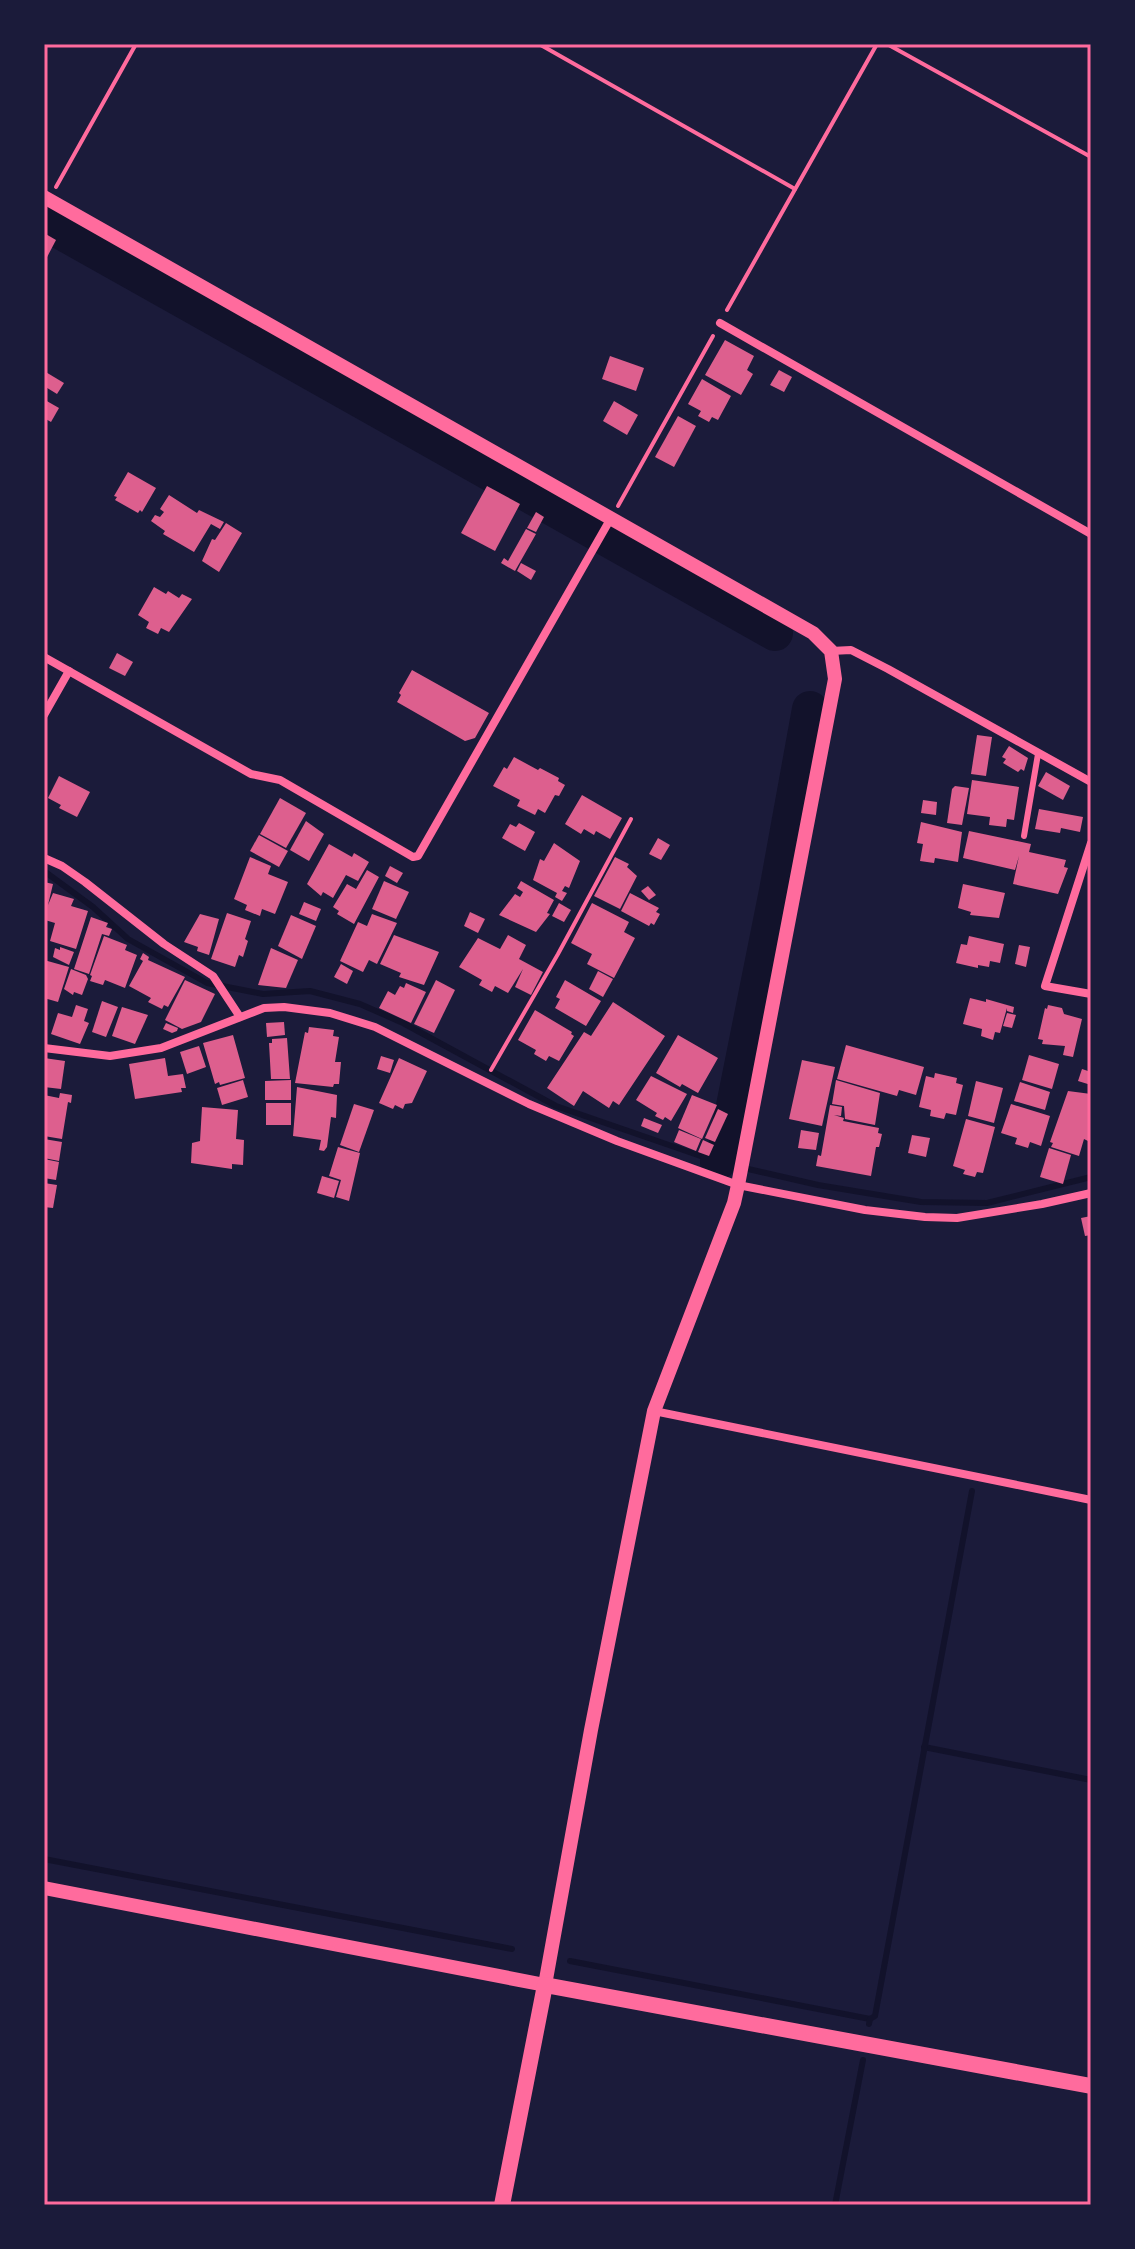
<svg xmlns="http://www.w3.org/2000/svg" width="1135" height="2249" font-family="Manrope,sans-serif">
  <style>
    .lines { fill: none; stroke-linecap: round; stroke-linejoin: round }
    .stream { stroke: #12122b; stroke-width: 6 }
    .river { stroke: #12122b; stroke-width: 36 }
    .building { fill: #dd5f8e }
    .path { stroke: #ff6b9d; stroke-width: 4 }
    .service { stroke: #ff6b9d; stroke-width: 6 }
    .minor { stroke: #ff6b9d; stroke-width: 8 }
    .tertiary { stroke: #ff6b9d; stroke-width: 14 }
    .secondary { stroke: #ff6b9d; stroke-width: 16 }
    .neatline { fill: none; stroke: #ff6b9d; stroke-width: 3 }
  </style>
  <rect width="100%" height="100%" fill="#1b1b3a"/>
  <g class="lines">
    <!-- stream -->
    <g class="stream">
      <path d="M44,871L93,907L128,939L207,983L263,994L310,991L360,1004L403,1023L556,1106L718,1162L818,1185L921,1202L987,1203L1091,1177"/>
      <path d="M924,1747L1091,1780"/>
      <path d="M44,1859L512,1949"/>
      <path d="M570,1961L870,2019"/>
      <path d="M869,2024L870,2019L875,2016L972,1491"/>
      <path d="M835,2205L863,2060"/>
    </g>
    <!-- river -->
    <g class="river">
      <path d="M44,222L775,633"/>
      <path d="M718,1162L725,1151L777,891L810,709"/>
    </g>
  </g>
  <!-- building -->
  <g class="building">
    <path d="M44,233L56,240L44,263Z"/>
    <path d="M725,340L754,356L747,370L753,374L741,395L705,375Z"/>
    <path d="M610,356L644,368L636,391L602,379Z"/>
    <path d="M779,370L792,377L784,392L770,385Z"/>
    <path d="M44,371L64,383L57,394L44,386Z"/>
    <path d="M702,379L731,396L718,420L712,417L709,422L698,416L701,411L688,404Z"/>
    <path d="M45,400L59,408L51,422L44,418Z"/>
    <path d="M614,401L638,415L627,435L603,421Z"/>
    <path d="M678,416L696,426L674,467L655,457Z"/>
    <path d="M128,472L156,488L142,512L140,510L138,513L115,500L117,497L114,496Z"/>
    <path d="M487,486L520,504L495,551L461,533Z"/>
    <path d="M169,495L197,513L199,510L224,522L220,529L211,524L194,552L163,534L165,531L151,521L155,515L160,517L164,512L160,509Z"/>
    <path d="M536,512L544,517L536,532L527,528Z"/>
    <path d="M226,523L242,533L219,572L202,561L212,539L215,540Z"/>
    <path d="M526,529L536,534L515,571L501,563L504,558L508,561Z"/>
    <path d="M521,563L536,571L531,580L517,571Z"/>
    <path d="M154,587L166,594L168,591L179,598L182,594L192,599L169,632L161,628L158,634L146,628L149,622L138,615Z"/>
    <path d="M117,653L133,662L125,676L109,668Z"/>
    <path d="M412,670L489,713L475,738L465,741L397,702L401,695L399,693Z"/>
    <path d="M977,735L992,737L986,776L971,774Z"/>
    <path d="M1009,746L1028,758L1024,771L1021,769L1018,772L1003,763L1006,759L1002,757Z"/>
    <path d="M514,757L538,770L540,768L559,778L558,781L565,785L559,796L555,795L545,813L538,809L535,815L517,806L520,800L493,786L504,767L507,769Z"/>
    <path d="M1046,772L1070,786L1063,800L1038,786Z"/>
    <path d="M59,776L90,792L77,817L59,808L61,805L48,798Z"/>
    <path d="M972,780L1019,787L1014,820L1007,819L1006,827L989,825L990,817L967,814Z"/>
    <path d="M955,786L969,788L962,825L947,823L952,789Z"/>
    <path d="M582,795L622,818L610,839L596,831L594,835L584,829L581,834L565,824Z"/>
    <path d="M280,798L306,813L286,848L260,834Z"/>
    <path d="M923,800L937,802L936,815L921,813Z"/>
    <path d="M1039,809L1083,817L1080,832L1061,828L1060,833L1035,829Z"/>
    <path d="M306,821L324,834L309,861L290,850Z"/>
    <path d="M921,822L962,832L958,862L935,858L934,863L920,861L923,844L917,843Z"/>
    <path d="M519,823L535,832L525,851L502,838L510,824L516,827Z"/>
    <path d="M969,831L1031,844L1029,852L1066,860L1064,867L1068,868L1058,894L1013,884L1019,856L1015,870L963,858Z"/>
    <path d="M259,835L288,851L279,867L250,851Z"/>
    <path d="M658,838L670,845L661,860L649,854Z"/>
    <path d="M554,843L580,861L569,888L565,886L562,891L567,893L562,901L555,897L557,893L533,880L540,859L544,861Z"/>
    <path d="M329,844L352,857L354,853L369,862L358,881L346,875L333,898L323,892L321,896L307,884Z"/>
    <path d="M250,857L271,866L268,874L288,882L275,914L262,909L260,916L245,910L247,905L234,899Z"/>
    <path d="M615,857L629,864L627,867L637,876L620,909L594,896Z"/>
    <path d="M390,866L403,873L397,883L385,876Z"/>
    <path d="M367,870L379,877L354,924L337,914L339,911L333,907L347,884L356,889Z"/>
    <path d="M384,881L409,892L396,919L372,909Z"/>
    <path d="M521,881L554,900L547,913L550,914L536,932L499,915L515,894L520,897L523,892L517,888Z"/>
    <path d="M44,882L53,884L48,905L53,893L74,899L71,906L88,911L76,949L50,941L55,923L45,920Z"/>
    <path d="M963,884L1005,893L999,918L970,915L971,912L958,908Z"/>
    <path d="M648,886L656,895L649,900L641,891Z"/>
    <path d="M630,893L659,908L656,912L660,914L654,925L651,923L649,926L621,911Z"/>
    <path d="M304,902L321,909L316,921L299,914Z"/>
    <path d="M559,903L571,910L564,922L552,916Z"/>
    <path d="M592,903L629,922L624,932L635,938L614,978L587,964L592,954L571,943Z"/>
    <path d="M470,912L485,919L478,933L464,926Z"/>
    <path d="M227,913L251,921L245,939L248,941L243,957L239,955L235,967L211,959Z"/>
    <path d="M200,914L219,919L209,955L197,951L198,947L184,942Z"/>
    <path d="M372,914L397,923L377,964L369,960L363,972L340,961L358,922L367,926Z"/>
    <path d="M291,915L316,926L302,959L278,946Z"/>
    <path d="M91,917L108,923L106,927L112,929L109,936L102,934L89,974L74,969Z"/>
    <path d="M394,935L439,952L424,985L399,977L401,973L380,964Z"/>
    <path d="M508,935L526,945L519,959L543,972L531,995L515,987L523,969L508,993L495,986L492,992L479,985L482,980L459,967L478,938L500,949Z"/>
    <path d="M104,936L127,945L125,950L137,955L125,988L105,980L103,985L90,981L92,976L90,975Z"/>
    <path d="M969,936L1004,944L1000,963L990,961L989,967L978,965V968L956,963L961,944L967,945Z"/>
    <path d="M1019,945L1030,947L1026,967L1015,964Z"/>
    <path d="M60,947L74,952L69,965L53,957L55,948L60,950Z"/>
    <path d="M271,948L298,960L286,988L258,985Z"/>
    <path d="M143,953L149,957L148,960L185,977L168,1007L164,1005L162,1009L148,1002L151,998L129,986L143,961L140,959Z"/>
    <path d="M44,960L69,967L58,1002L44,998Z"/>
    <path d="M341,964L353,971L347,984L334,977Z"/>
    <path d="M71,969L86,975L88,979L82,995L74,992L73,995L64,989Z"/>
    <path d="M598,971L613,979L603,997L589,989Z"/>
    <path d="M185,980L215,994L201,1022L182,1029L165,1020Z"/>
    <path d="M436,980L455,990L434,1033L414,1024Z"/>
    <path d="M565,980L601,1001L586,1026L555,1008L560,999L556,997Z"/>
    <path d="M406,983L426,992L411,1023L379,1008L388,991L395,995L400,986L404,988Z"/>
    <path d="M970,998L986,1002V999L1014,1007L1013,1013L1007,1011V1008L1000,1033L995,1032L993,1040L981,1036L982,1029L963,1024Z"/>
    <path d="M102,1001L118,1007L106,1037L92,1032Z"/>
    <path d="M613,1002L665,1036L619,1105L613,1101L609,1108L583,1091L574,1106L547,1088L584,1032L591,1036Z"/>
    <path d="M76,1005L88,1009L84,1021L89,1023L80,1044L51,1034L58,1013L72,1017Z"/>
    <path d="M1048,1005L1062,1008L1064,1014L1082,1019L1073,1057L1063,1055L1065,1046L1042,1044L1043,1040L1038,1039L1045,1008L1047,1009Z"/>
    <path d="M122,1007L148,1015L135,1044L112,1036Z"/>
    <path d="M535,1010L572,1032L571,1034L574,1036L559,1061L549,1056L546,1061L534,1054L536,1050L518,1040Z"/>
    <path d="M1007,1013L1016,1015L1012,1028L1003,1026Z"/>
    <path d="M284,1022L285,1035L267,1037L266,1023Z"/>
    <path d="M166,1023L178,1028L177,1031L172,1033L163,1029Z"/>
    <path d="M309,1027L334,1030L333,1036L339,1037L335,1062H341L339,1084H334L333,1087L295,1083L305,1032L308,1033Z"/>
    <path d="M233,1035L245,1078L220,1085L219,1082L215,1084L203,1043Z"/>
    <path d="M678,1035L718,1058L698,1093L682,1084L680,1087L656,1073Z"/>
    <path d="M287,1038L290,1079H271L269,1043H272V1039Z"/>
    <path d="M846,1045L924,1067L916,1095L899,1090L897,1096L837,1079Z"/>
    <path d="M199,1046L206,1067L187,1074L180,1052Z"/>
    <path d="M1029,1055L1059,1064L1052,1089L1022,1080Z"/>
    <path d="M381,1056L394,1060L390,1073L377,1069Z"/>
    <path d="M44,1058L65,1061L61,1089L44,1087Z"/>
    <path d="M165,1058L168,1076L183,1074L186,1088H181L182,1092L135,1099L129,1064Z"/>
    <path d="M399,1058L427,1071L412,1103L405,1104L403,1109L395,1105L393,1109L379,1103Z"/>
    <path d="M802,1060L835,1067L822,1126L789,1119Z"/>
    <path d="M1082,1069L1091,1072V1085L1078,1081Z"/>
    <path d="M935,1073L957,1078L956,1083L963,1085L956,1115L946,1113L944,1119L930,1116L931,1110L919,1107L926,1076L934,1078Z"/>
    <path d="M651,1076L687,1094L671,1121L665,1117L663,1120L655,1116L657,1113L636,1100Z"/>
    <path d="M243,1080L248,1097L222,1105L217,1088Z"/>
    <path d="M291,1080V1100H265V1081Z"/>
    <path d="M836,1080L880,1093L875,1125L845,1119L844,1106L832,1104Z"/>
    <path d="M976,1081L1003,1088L994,1123L968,1116Z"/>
    <path d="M1020,1082L1050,1092L1045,1110L1014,1101Z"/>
    <path d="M297,1087L337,1095L336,1118L331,1117L327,1147L324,1151L319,1150L321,1140L293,1136Z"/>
    <path d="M1068,1091L1091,1094L1088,1127L1091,1130L1088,1141L1084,1139L1079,1156L1051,1147L1053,1143L1050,1142Z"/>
    <path d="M60,1093L72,1095L71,1103L68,1102L62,1139L44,1136V1095L59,1098Z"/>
    <path d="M692,1095L717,1105L702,1139L678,1128Z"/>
    <rect x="266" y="1103" width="25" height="22"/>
    <path d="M354,1104L374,1110L359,1152L340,1145Z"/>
    <path d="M1011,1104L1050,1116L1041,1146L1030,1142L1028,1148L1015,1144L1017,1138L1001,1133Z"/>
    <path d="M830,1105L842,1107L841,1116L834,1115L844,1118L843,1121L879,1128L878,1133L882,1134L879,1147H876L871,1176L816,1166L818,1155L821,1156Z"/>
    <path d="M202,1107L238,1110L236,1139L244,1140L243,1165L232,1164V1169L191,1163L192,1143L200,1141Z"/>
    <path d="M718,1109L728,1114L715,1142L705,1138Z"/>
    <path d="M644,1118L662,1125L658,1133L641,1126Z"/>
    <path d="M966,1119L995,1127L983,1173L977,1172L975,1177L963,1174L965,1170L953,1166Z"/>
    <path d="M679,1130L701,1139L696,1151L674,1142Z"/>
    <path d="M801,1130L819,1133L816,1150L798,1148Z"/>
    <path d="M912,1135L930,1138L926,1157L908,1153Z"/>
    <path d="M44,1139L62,1142L59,1161L44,1158Z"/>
    <path d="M703,1140L714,1145L709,1156L698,1152Z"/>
    <path d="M338,1147L360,1153L349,1201L336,1197L341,1180L329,1176Z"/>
    <path d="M1049,1148L1071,1155L1063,1184L1040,1177Z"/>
    <path d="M44,1159L59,1162L56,1180L44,1178Z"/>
    <path d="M322,1176L339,1181L334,1198L317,1193Z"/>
    <path d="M44,1183L57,1185L53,1208L44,1207Z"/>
    <path d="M1091,1216V1235L1085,1236L1081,1218Z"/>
  </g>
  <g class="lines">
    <!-- path -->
    <g class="path">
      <path d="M539,44L795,189"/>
      <path d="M887,44L1091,157"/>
      <path d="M56,187L136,44"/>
      <path d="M727,310L877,44"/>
      <path d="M618,506L713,336"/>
      <path d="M491,1070L558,954L631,819"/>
    </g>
    <!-- service -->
    <path class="service" d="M1024,836L1038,754"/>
    <!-- minor -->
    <g class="minor">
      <path d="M720,323L1091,534"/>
      <path d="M831,651L851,650L888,669L1091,782"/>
      <path d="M44,657L251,774L280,780L413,857L418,856L611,518"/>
      <path d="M44,715L69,671"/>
      <path d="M1091,843L1045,986L1091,994"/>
      <path d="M44,858L62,866L85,882L164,944L213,976L240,1017"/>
      <path d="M44,1048L110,1056L161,1048L264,1008L284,1007L330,1013L375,1027L529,1104L617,1141L738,1185L865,1210L925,1217L957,1218L1042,1204L1091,1193"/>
      <path d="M654,1411L1091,1500"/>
    </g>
    <!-- tertiary -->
    <path class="tertiary" d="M44,197L813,633L831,651L835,679L738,1185L734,1203L654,1411L591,1730L545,1985L44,1888"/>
    <!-- secondary -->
    <path class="secondary" d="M502,2205L545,1985L1091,2086"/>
  </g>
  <!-- border -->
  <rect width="1135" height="2249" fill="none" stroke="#1b1b3a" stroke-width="92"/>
  <rect x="46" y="46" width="1043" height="2157" class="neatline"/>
</svg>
